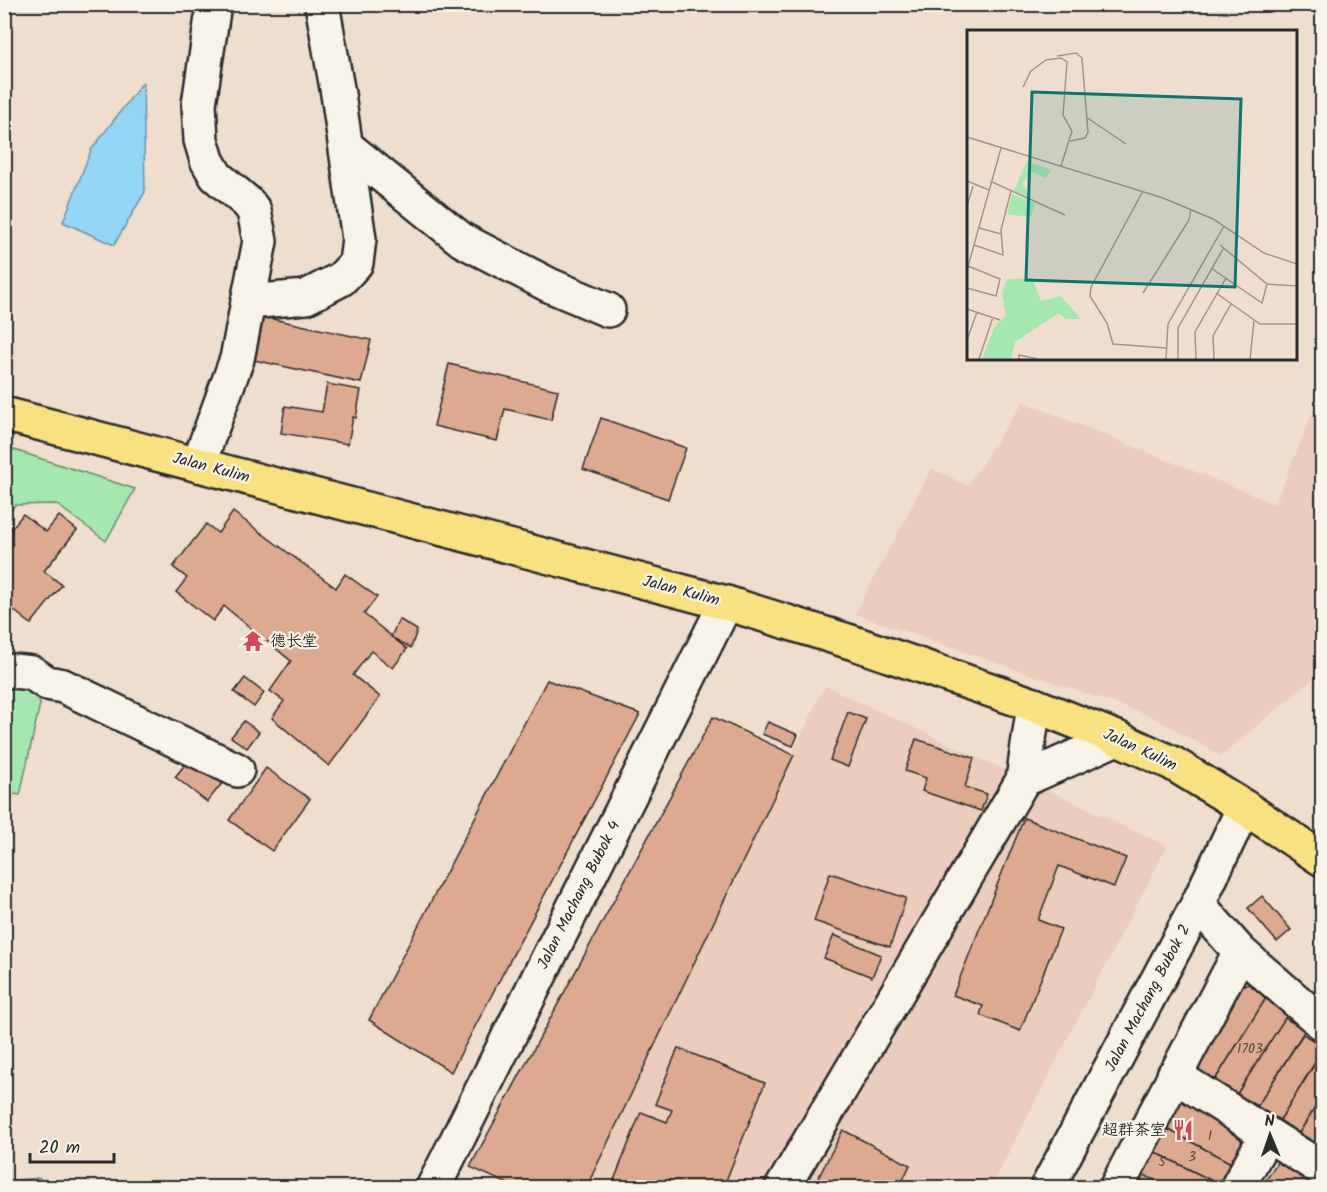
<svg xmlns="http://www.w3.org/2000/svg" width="1327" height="1192" font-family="Kalam,'LXGW WenKai TC',sans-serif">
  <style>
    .built { fill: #eacdbc }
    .green { fill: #a5e7b1; stroke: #68896e; stroke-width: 1.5 }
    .water { fill: #95d6f7; stroke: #6b92a5; stroke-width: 1.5 }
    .building { fill: #dda991; stroke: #2b2b2b; stroke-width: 1.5 }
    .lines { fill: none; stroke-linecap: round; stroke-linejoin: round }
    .minor-casing { stroke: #2b2b2b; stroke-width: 38 }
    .major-casing { stroke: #2b2b2b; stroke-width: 38 }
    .minor { stroke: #f7f3e8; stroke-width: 33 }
    .major { stroke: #f8e181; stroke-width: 33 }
    .labels { text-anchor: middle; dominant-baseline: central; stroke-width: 4.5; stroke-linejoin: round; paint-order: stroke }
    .number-label { font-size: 14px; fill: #584a44 }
    .street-label { font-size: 16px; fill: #2b2b2b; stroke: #f7f3e8 }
    .poi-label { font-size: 16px; fill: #2b2b2b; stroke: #f7f3e8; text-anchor: start }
    .inset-road { fill: none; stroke: #a1968d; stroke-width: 1.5 }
    .view { fill: #0f766e; fill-opacity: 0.15; stroke: #0f766e; stroke-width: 3 }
    .inset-edge { fill: none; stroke: #2b2b2b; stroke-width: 3 }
  </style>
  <rect width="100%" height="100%" fill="#efddce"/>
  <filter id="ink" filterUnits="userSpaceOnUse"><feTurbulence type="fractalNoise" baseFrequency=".0167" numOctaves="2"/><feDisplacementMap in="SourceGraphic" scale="12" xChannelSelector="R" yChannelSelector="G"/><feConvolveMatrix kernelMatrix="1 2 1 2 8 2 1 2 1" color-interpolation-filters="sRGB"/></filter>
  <g filter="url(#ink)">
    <!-- built -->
    <g class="built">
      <path d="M1322,400V671L1221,756L1149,715L855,614L932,468L967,486L1023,402L1275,504L1315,407Z"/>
      <path d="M825,686L1167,846L991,1187L586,1188Z"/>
    </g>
    <!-- green -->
    <g class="green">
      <path d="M5,447L135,489L106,541L56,504L15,505L5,518Z"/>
      <path d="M5,686H36L40,704L20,795L5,793Z"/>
      <path d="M40,1178L44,1187H5V1181Z"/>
    </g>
    <!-- water -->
    <path class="water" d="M143,82L145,192L114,245L63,222L91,150Z"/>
    <!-- building -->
    <g class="building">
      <path d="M254,315L371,340L361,383L245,358Z"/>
      <path d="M449,364L558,390L551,420L505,409L497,441L434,426Z"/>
      <path d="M327,384L361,390L356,418L353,417L348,444L281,433L285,406L322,412Z"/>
      <path d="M601,418L686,448L668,499L583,469Z"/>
      <path d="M233,512L336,588L345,574L377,597L364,614L407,649L393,668L371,651L353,675L380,697L329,766L272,718L284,701L270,691L291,661L224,606L213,621L176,592L187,578L173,567L206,524L218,533Z"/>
      <path d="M23,514L46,532L59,516L77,530L44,571L62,585L31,624L12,609L4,619V538Z"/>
      <path d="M399,619L417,630L411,648L391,637Z"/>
      <path d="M245,678L264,693L254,707L234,692Z"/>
      <path d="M547,680L640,714L451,1072L369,1020Z"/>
      <path d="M848,712L866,719L848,767L830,760Z"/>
      <path d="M713,717L794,755L586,1188H517L470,1167Z"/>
      <path d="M244,721L259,732L247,748L231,737Z"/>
      <path d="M768,722L798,735L793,746L762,734Z"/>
      <path d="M916,739L974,758L965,787L987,794L981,811L922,791L926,778L905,771Z"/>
      <path d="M195,752L227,777L207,802L175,777Z"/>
      <path d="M266,768L310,799L272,851L229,820Z"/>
      <path d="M1024,818L1126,858L1114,887L1059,866L1038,920L1061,929L1020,1031L980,1015L983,1006L953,995Z"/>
      <path d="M830,873L906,898L890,947L814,921Z"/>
      <path d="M1262,896L1291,930L1277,942L1248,908Z"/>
      <path d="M834,935L881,955L872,977L824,958Z"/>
      <path d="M1250,984L1268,995L1215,1080L1195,1068L1235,987Z"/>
      <path d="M1268,995L1291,1009L1237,1094L1215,1080Z"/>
      <path d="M1285,1018L1305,1030L1257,1107L1237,1094Z"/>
      <path d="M1303,1034L1322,1046V1051L1280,1120L1257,1107Z"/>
      <path d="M678,1048L765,1083L723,1188H611L641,1112L667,1122L672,1110L655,1104Z"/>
      <path d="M1321,1054L1322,1055V1097L1299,1133L1280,1120Z"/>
      <path d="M1183,1093L1238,1126L1242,1144L1231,1163L1165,1128Z"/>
      <path d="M1322,1097V1144L1321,1146L1299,1133Z"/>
      <path d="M1165,1128L1231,1163L1220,1185L1153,1151Z"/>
      <path d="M843,1130L910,1165L899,1188H813Z"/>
      <path d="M1153,1151L1220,1185L1219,1188H1169L1142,1174Z"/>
      <path d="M1283,1153L1322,1179V1188H1261Z"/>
      <path d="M1142,1174L1169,1188H1135Z"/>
    </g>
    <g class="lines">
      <defs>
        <g id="minor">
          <path d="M346,146L462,240L549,285L608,310"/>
          <path d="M248,302L306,297L341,279L356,263L359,239L338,94L322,4"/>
          <path d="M198,465L237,359L260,241L254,211L248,203L216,176L207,160L201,140L199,104L214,4"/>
          <path d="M4,670L32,673L47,683L63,686L237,770"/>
          <path d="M1023,780L1117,738"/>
          <path d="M1198,904L1240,952L1322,1023"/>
          <path d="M1174,1075L1322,1169"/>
          <path d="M433,1188L726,603"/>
          <path d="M782,1188L1023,780L1034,705"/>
          <path d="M1047,1188L1198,904L1244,807"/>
          <path d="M1116,1188L1240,952"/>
          <path d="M1237,1188L1267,1134"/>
        </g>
        <path id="major" d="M4,414L726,603L851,642L1034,705L1117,738L1172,763L1244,807L1322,859"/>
      </defs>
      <!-- minor casing -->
      <use href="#minor" class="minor-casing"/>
      <!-- major casing -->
      <use href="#major" class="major-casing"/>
      <!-- minor -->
      <use href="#minor" class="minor"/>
      <!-- major -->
      <use href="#major" class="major"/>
    </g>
  </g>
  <!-- icons -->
  <defs>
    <symbol id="temple-bare" viewBox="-9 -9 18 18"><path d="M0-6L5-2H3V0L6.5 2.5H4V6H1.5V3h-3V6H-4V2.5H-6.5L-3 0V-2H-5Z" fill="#d1495b" stroke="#f7f3e8" stroke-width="2.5" paint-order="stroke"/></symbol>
    <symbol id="restaurant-bare" viewBox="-9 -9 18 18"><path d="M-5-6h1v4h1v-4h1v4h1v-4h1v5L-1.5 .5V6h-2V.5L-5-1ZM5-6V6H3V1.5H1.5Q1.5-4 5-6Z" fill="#d1495b" stroke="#f7f3e8" stroke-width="2.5" paint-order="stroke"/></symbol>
  </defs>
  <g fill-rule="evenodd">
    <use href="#temple-bare" x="238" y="626" width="30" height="30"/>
    <use href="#restaurant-bare" x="1168" y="1115" width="30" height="30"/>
  </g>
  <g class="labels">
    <!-- number labels -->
    <g class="number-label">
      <text x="1250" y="1049">1703</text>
      <text x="1210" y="1136">1</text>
      <text x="1192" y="1157">3</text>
      <text x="1162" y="1162">5</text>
    </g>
    <!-- street labels -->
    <g class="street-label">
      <text transform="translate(211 468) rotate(15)">Jalan Kulim</text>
      <text transform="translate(681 591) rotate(15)">Jalan Kulim</text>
      <text transform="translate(1140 750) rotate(25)">Jalan Kulim</text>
      <text transform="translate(579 895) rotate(-63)">Jalan Machang Bubok 4</text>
      <text transform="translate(1148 998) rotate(-62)">Jalan Machang Bubok 2</text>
    </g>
    <!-- poi labels -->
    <g class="poi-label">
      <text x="270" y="641">德长堂</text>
      <text x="1166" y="1130" text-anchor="end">超群茶室</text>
    </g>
  </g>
  <!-- overview -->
  <g transform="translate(967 30)">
    <rect width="330" height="330" fill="#efddce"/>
    <path d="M60,131L84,140L79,148L65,142L55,153L63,165L59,166L47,161ZM45,164L68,173L64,187L40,184ZM65,248L74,271L94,266L114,289H99L92,283L48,312L44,329H15L27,298L39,285L35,263L40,249Z" fill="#a5e7b1"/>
    <path class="inset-road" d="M90,26L109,23L115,28L121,102L118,108L103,111M56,57L64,41L79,30L94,28L100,32L96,85L105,101L94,136M119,87L159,114M0,107L196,168L246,189L297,223L330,234M0,151L22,160M25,152L98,185M176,161L124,257L123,266L140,293L146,314L199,318M0,176L6,156M12,198L34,204M7,215L36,225L34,200L44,161M253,215L300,254L330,256M244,238L295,273L300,254M0,240L34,118M0,258L29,266L33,249L1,236M176,263L222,190L224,179M249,263L293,294H330M0,279L33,290M0,310L10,282M12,329L26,287M52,329V325L70,329M199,329L201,294L257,196M211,329V298L256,219M229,329L228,302L259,248M247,329L246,306L264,274M283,329L287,291"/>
    <path class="view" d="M65,62L274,69L268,257L59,250Z"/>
    <rect width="330" height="330" class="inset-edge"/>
  </g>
  <!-- margin -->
  <rect width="1327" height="1192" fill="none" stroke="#f7f3e8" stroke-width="24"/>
  <rect x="12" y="12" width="1303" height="1168" fill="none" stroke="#2b2b2b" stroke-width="2" filter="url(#ink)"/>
  <!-- north arrow -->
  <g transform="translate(1270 1135) rotate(358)" stroke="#f7f3e8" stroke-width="4.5" paint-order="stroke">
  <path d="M0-4.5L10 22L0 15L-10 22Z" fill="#2b2b2b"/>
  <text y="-9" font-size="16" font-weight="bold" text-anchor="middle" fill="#2b2b2b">N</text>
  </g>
  <!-- scale -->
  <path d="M30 1153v9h84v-9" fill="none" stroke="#2b2b2b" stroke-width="3"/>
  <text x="39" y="1153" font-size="18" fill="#2b2b2b" stroke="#f7f3e8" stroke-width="4.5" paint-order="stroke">20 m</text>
</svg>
